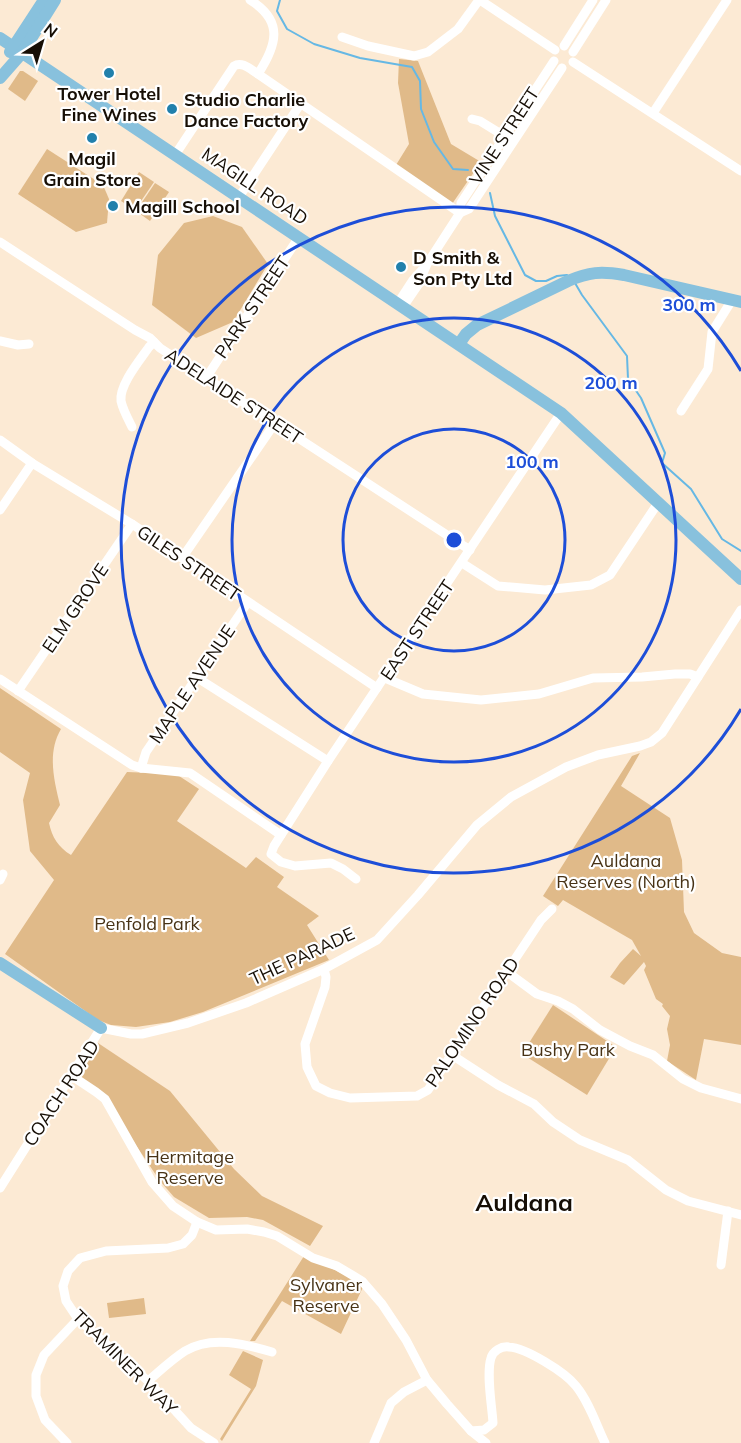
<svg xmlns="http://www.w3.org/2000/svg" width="741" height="1443" font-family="Mulish,sans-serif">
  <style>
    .green { fill: #e0ba89 }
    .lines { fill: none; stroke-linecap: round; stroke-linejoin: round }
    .stream { stroke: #66b8e4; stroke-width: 2 }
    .minor { stroke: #fff; stroke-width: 9 }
    .major { stroke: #88c1dd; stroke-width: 12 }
    .ring { fill: none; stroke: #1d4ed8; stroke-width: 3 }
    .poi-dot { fill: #2180ac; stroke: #fff; stroke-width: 2 }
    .labels { text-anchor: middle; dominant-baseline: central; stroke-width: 4.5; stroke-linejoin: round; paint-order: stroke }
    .poi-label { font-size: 18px; font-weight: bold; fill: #160e05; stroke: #fff; text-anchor: start }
    .street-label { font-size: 18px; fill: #160e05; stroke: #fff }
    .park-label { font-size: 18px; fill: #473215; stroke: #fff }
    .district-label { font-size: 24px; font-weight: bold; fill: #160e05; stroke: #fff }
    .centre { fill: #1d4ed8; stroke: #fff; stroke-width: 3 }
    .ring-label { font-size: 18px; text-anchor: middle; font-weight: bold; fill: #1d4ed8; stroke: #fff; stroke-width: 4.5; stroke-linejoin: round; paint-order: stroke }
  </style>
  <rect width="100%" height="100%" fill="#fcead4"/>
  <!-- green -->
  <g class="green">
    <path d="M399,59L418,61L451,144L481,162L452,204L396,165L409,144L398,83Z"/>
    <path d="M20,71H23L38,81L25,101L8,89Z"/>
    <path d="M47,149L103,185L109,199L107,223L76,232L18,194Z"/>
    <path d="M139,172L154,182L135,210L121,201Z"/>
    <path d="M155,183L169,192L150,221L136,211Z"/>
    <path d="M213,216L242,227L268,264L233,322L196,338L152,305L158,255L184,223Z"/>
    <path d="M0,688L61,729C47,753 54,780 60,805L49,823C52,837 58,847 71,855L127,772L176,774L199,789L177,821L246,868L256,857L284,877L277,887L319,916L307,925L329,960L203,1012L170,1022L136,1027L111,1025L98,1020L5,954L54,880L30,851L23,800L30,773L0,752Z"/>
    <path d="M640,753L621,786L670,818L682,860L684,912L694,933L722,953L741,957V1045L704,1039L696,1080L667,1061L670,1045L667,1029L670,1016L662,1006L663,1004L656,999L644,970L646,966L644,962L624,985L610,977L620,963L633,949L641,956L632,940L563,900L558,906L543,896L632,756Z"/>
    <path d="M553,1005L616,1047L587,1095L522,1054Z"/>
    <path d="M98,1043L170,1091L234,1169L262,1196L323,1226L310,1246L263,1220L247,1217L209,1218L174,1197L160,1181L127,1132L106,1096L78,1076Z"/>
    <path d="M304,1256L325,1265L364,1285L341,1334L282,1301L255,1341H250Z"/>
    <path d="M144,1298L146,1314L109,1318L107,1303Z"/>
    <path d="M243,1351L263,1360L256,1386L222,1441L220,1439L251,1389L229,1375Z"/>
  </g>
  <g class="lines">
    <!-- stream -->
    <g class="stream">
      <path d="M280,0L277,11L287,29L314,44L360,58L412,67L420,81L421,109L434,142L453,169L468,170"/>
      <path d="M490,193L495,216L525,275L536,281H546L557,276L567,275L569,277"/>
      <path d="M575,283L582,295L627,356L628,379L641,398L665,453L662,463L691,489L722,539L741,551"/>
    </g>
    <!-- minor -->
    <g class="minor">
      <path d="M250,0C284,21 277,45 258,74"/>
      <path d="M480,0L555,50"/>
      <path d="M342,37L368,46L414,56L428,52L458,29L479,0"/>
      <path d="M564,46L593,0"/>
      <path d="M573,52L606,0"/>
      <path d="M573,62L741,171"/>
      <path d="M653,113L727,0"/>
      <path d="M472,119L480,121L509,139"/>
      <path d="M175,155L234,66C242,61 250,69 258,74L460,213"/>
      <path d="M239,197L301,103"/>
      <path d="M460,213L469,209L471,206L562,68"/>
      <path d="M0,242L135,330L150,338L160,348L470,550"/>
      <path d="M398,303L413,280L422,270"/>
      <path d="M403,307L418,285L427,264L460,213L461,203L463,200L554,61"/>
      <path d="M0,341L18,345L29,344"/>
      <path d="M206,378L299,237"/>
      <path d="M681,411L708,369L712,332L732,300"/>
      <path d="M132,427C128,419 123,410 121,401C119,385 140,360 149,347L154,342"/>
      <path d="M0,440L32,463L132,524L377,688"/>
      <path d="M0,510L32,463"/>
      <path d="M182,558L275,423"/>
      <path d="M462,563L498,586L545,590L591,585L610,575L658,503"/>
      <path d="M196,677L328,761"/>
      <path d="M385,678L423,694L481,700L539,694L593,678L642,677L675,674H690L698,677"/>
      <path d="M0,679L132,765L141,768L190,773L281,835"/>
      <path d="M18,691L132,524"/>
      <path d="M141,768L146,752L248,602"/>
      <path d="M356,879L343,869L331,863L295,866L281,862L271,854L274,846L328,761L561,413"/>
      <path d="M0,880L3,874"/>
      <path d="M324,969L326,977L325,987L305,1044L307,1067L316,1086L330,1093L350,1098L417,1096L428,1090L541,920L552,909"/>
      <path d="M507,972L537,994L558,1001L573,1009L600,1030L630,1046L653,1055L683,1079L701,1088L741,1099"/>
      <path d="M452,1055L498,1085L534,1104L553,1122L580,1140L628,1160L666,1190L688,1201L741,1215"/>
      <path d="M72,1076L96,1092L105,1099L152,1182L173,1206L197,1222L216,1230L247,1229L264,1232L277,1236L313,1258L337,1266L362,1281L382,1304L406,1340L427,1380L447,1404L471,1431L486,1443"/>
      <path d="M0,1188L101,1028L131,1034H142L188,1023L246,1003L324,969L377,940L418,895L477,825L511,797L566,767L598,755L640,746L651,742L662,733L741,610"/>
      <path d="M197,1222L192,1235L183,1244L168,1248L106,1251L80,1258L68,1271L63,1286L66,1301L78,1319L148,1381L191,1428L214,1443"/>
      <path d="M721,1265L728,1211"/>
      <path d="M148,1381C160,1371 171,1360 185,1351C211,1335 245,1344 272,1352"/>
      <path d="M471,1431L484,1430L493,1423C492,1406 486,1374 491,1358C493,1351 501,1346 509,1347C526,1348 565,1372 576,1386C589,1402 596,1424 605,1443"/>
      <path d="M67,1443L45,1420L36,1396V1375L44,1355L78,1319"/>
      <path d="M374,1443L391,1403L404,1392L427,1380"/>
    </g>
    <!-- major -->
    <g class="major">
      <path d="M0,38L561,413L741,579"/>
      <path d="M10,52L44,0"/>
      <path d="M0,78L22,53L55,0"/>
      <path d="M459,344L466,334L477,325L568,281C589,272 601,271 624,275L741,302"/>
      <path d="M0,963L101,1028"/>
    </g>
  </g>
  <!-- distance rings -->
  <g class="ring">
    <circle cx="454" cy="540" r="111"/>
    <circle cx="454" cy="540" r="222"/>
    <path d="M741 709A333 333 0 1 1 741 371"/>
  </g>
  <!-- markers -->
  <g class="poi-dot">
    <circle cx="109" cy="73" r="6"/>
    <circle cx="172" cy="109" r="6"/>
    <circle cx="92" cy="138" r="6"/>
    <circle cx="113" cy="206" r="6"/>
    <circle cx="401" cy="267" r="6"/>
  </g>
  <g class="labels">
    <!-- poi labels -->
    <g class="poi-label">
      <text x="109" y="93" text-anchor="middle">Tower Hotel<tspan x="109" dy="21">Fine Wines</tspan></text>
      <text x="184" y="99">Studio Charlie<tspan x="184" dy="21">Dance Factory</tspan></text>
      <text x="92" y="158" text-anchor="middle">Magil<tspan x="92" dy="21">Grain Store</tspan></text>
      <text x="125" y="206">Magill School</text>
      <text x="413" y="257">D Smith &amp;<tspan x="413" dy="21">Son Pty Ltd</tspan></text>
    </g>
    <!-- street labels -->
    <g class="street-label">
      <text transform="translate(504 136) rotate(-57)">VINE STREET</text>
      <text transform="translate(255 186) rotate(34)">MAGILL ROAD</text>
      <text transform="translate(252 307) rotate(-56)">PARK STREET</text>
      <text transform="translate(234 396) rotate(33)">ADELAIDE STREET</text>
      <text transform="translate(189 563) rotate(34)">GILES STREET</text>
      <text transform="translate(75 608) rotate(-56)">ELM GROVE</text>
      <text transform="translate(417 630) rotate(-56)">EAST STREET</text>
      <text transform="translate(192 684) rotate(-56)">MAPLE AVENUE</text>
      <text transform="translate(302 956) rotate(-25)">THE PARADE</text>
      <text transform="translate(472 1022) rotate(-56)">PALOMINO ROAD</text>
      <text transform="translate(61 1093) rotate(-57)">COACH ROAD</text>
      <text transform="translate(125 1362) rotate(45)">TRAMINER WAY</text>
    </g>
    <!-- park labels -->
    <g class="park-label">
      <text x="626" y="860">Auldana<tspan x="626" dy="21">Reserves (North)</tspan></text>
      <text x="147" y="923">Penfold Park</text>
      <text x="568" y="1049">Bushy Park</text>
      <text x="190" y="1156">Hermitage<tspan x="190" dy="21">Reserve</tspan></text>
      <text x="326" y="1284">Sylvaner<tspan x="326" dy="21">Reserve</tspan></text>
    </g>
    <!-- district labels -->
    <g class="district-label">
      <text x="524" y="1202">Auldana</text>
    </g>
  </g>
  <circle cx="454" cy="540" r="9" class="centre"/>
  <g class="ring-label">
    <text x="689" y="311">300 m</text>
    <text x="611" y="389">200 m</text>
    <text x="532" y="468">100 m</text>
  </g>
  <!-- north arrow -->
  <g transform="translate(42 42) rotate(37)" stroke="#ffffff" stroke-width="4.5" paint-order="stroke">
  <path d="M0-4.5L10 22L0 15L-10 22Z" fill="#160e05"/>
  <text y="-9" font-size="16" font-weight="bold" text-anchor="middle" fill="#160e05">N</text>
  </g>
</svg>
